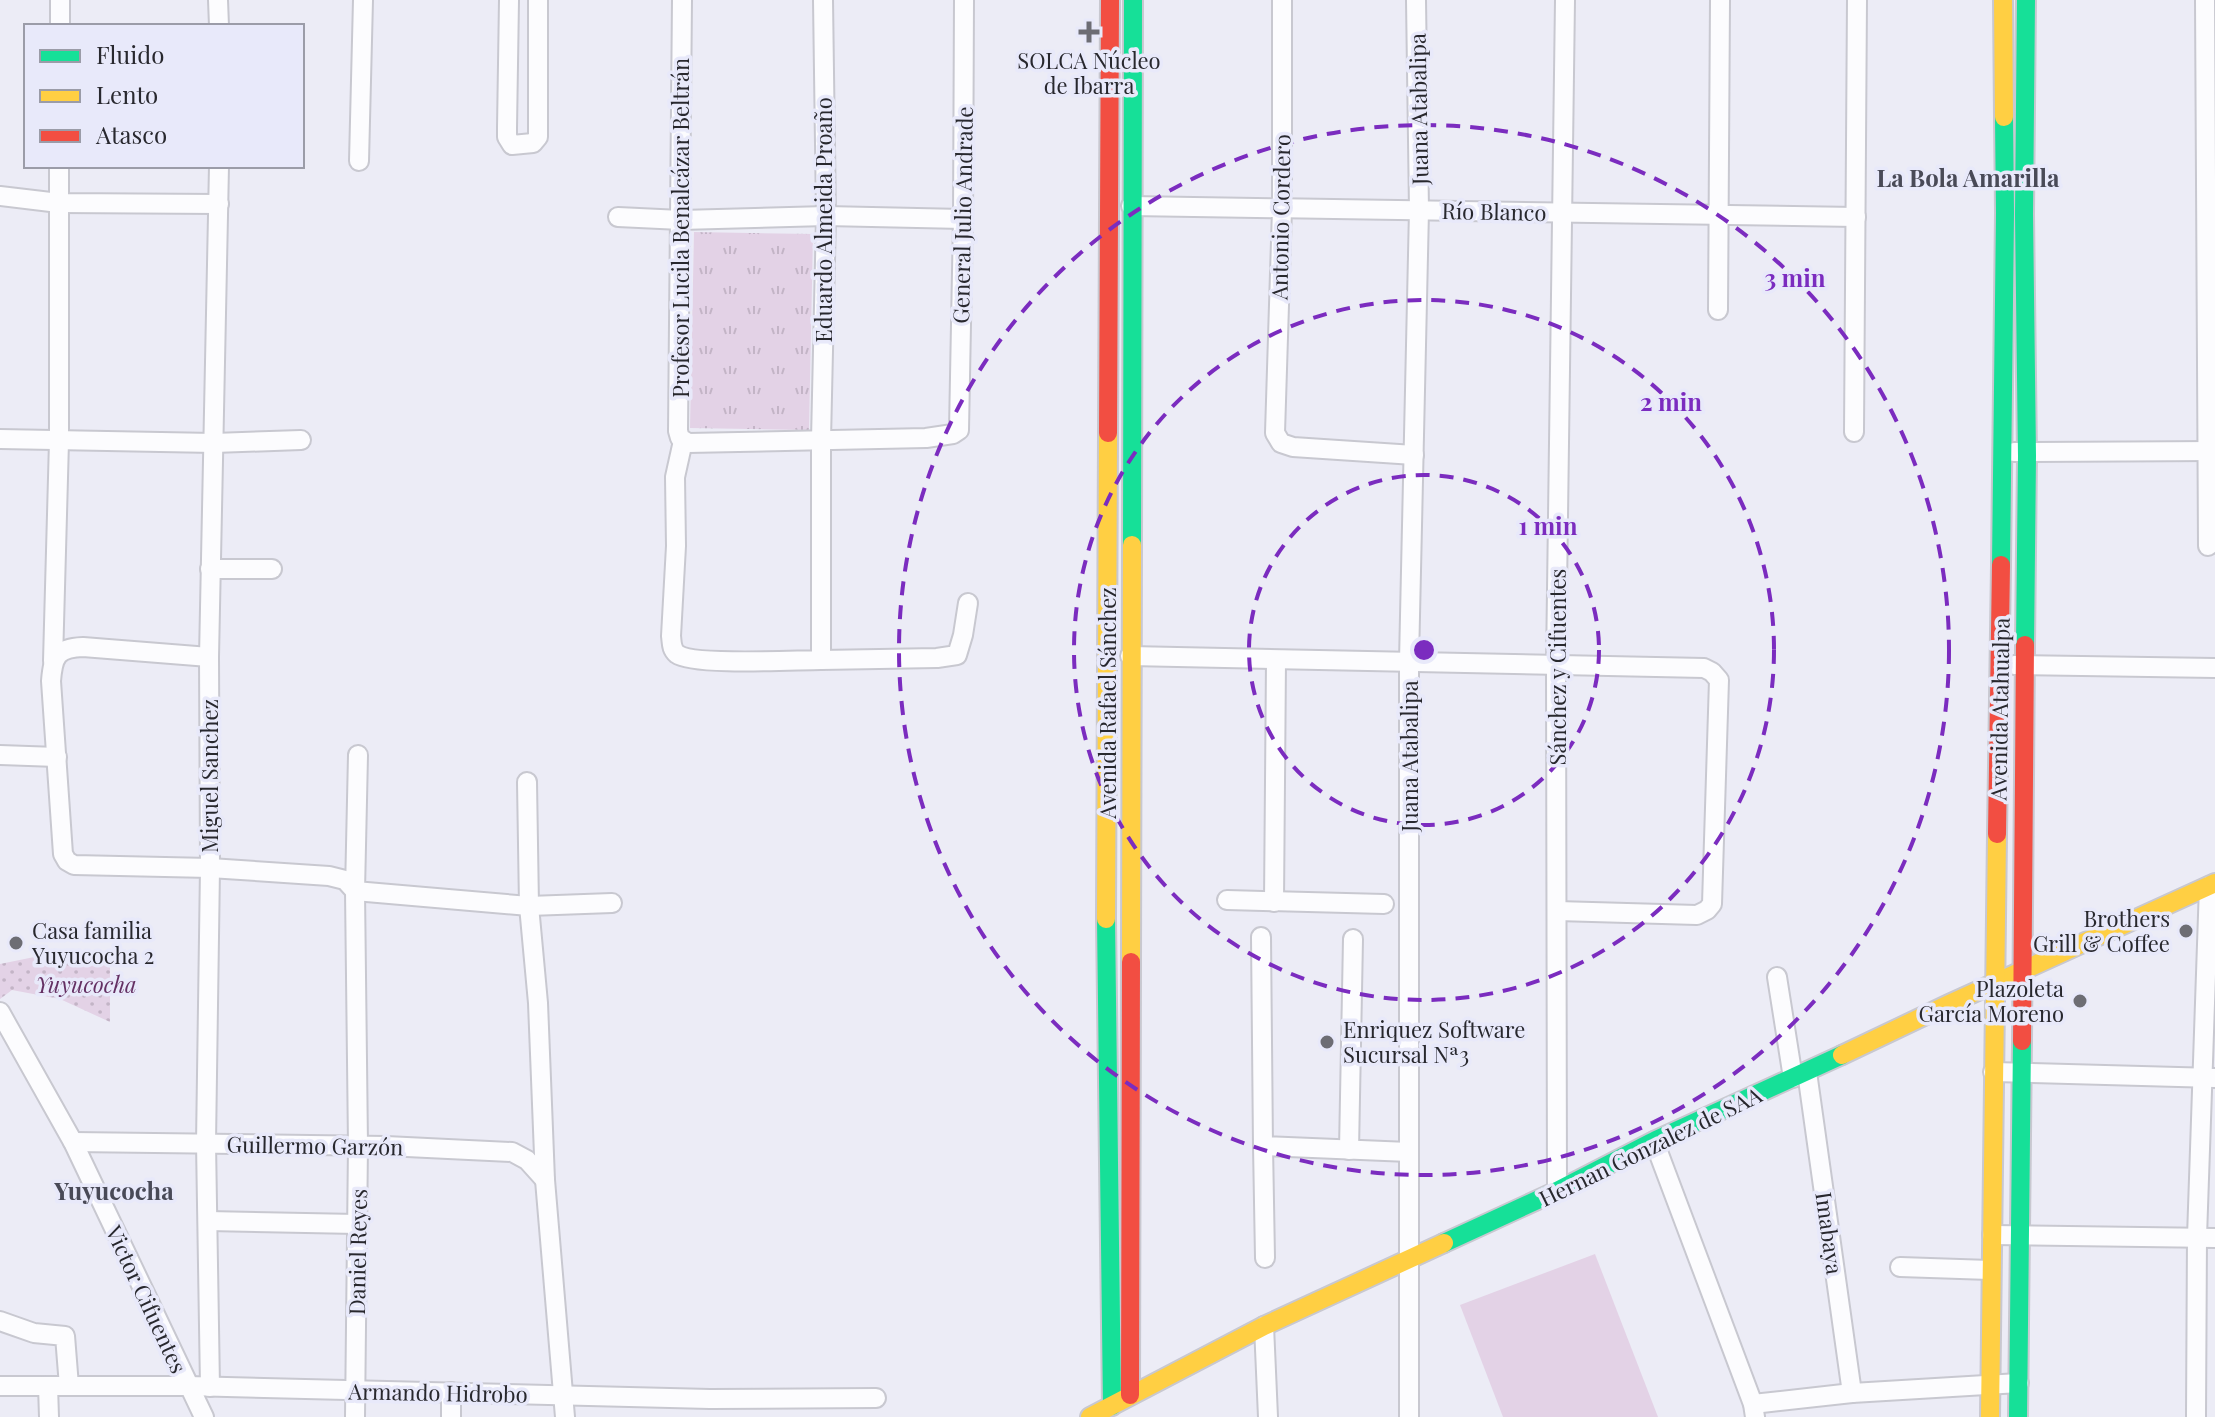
<svg xmlns="http://www.w3.org/2000/svg" width="2215" height="1417" font-family="'Playfair Display',serif">
  <style>
    .grass { fill: url(#grass-tufts) }
    .park { fill: url(#park-dots) }
    .garden { fill: #e3d2e6 }
    .lines { fill: none; stroke-linecap: round; stroke-linejoin: round }
    .street-casing { stroke: #c8c8d0; stroke-width: 22 }
    .fast-casing { stroke: #c8c8d0; stroke-width: 22 }
    .slow-casing { stroke: #c8c8d0; stroke-width: 22 }
    .jam-casing { stroke: #c8c8d0; stroke-width: 22 }
    .street { stroke: #fcfcfe; stroke-width: 18 }
    .fast { stroke: #16e098; stroke-width: 18 }
    .slow { stroke: #ffcf43; stroke-width: 18 }
    .jam { stroke: #f24e42; stroke-width: 18 }
    .ring { fill: none; stroke: #7b2cbf; stroke-width: 4; stroke-dasharray: 14 10 }
    .poi-dot { fill: #6d6d74; stroke: #e8e9fa; stroke-width: 3 }
    .labels { text-anchor: middle; dominant-baseline: central; stroke-width: 7; stroke-linejoin: round; paint-order: stroke }
    .poi-label { font-size: 22px; fill: #28282e; stroke: #e8e9fa; text-anchor: end }
    .street-label { font-size: 22px; fill: #28282e; stroke: #e8e9fa }
    .park-label { font-size: 22px; font-style: italic; fill: #643063; stroke: #e8e9fa }
    .neighbourhood-label { font-size: 24px; font-weight: bold; fill: #494a57; stroke: #e8e9fa }
    .centre { fill: #7b2cbf; stroke: #e8e9fa; stroke-width: 4 }
    .ring-label { font-size: 24px; text-anchor: middle; font-weight: bold; fill: #7b2cbf; stroke: #e8e9fa; stroke-width: 7; stroke-linejoin: round; paint-order: stroke }
  </style>
  <defs>
    <pattern id="grass-tufts" width="24" height="20" patternUnits="userSpaceOnUse" patternTransform="scale(2)"><rect width="24" height="20" fill="#e3d2e6"/><path d="M3 7l-1-3M5 7V3M7 7l1-3M15 17l-1-3M17 17v-4M19 17l1-3" fill="none" stroke="#c3b4c6"/></pattern>
    <pattern id="park-dots" width="8" height="8" patternUnits="userSpaceOnUse" patternTransform="scale(2)"><rect width="8" height="8" fill="#e3d2e6"/><path d="M2 2h.1M6 6h.1" fill="none" stroke="#c3b4c6" stroke-width="1.8" stroke-linecap="round"/></pattern>
  </defs>
  <rect width="100%" height="100%" fill="#ececf6"/>
  <!-- grass -->
  <path class="grass" d="M694,232L813,234L809,430L690,428Z"/>
  <!-- park -->
  <path class="park" d="M49,954L110,963V1022L60,999L12,990L0,999V964Z"/>
  <!-- garden -->
  <path class="garden" d="M1595,1254L1658,1417H1503L1460,1305Z"/>
  <g class="lines">
    <defs>
      <g id="street">
        <path d="M218,0L219,26"/>
        <path d="M509,0L507,128V137L512,145L533,143L538,137V0"/>
        <path d="M682,0L678,431L680,438L688,443L926,438L953,434L959,430L963,219L964,0"/>
        <path d="M1282,0V209L1275,433L1281,443L1293,447L1414,455"/>
        <path d="M2205,0L2208,546"/>
        <path d="M60,26V0"/>
        <path d="M359,161L363,0"/>
        <path d="M0,196L59,203L219,204"/>
        <path d="M1131,206L1856,217"/>
        <path d="M618,217L681,220L826,216L963,219"/>
        <path d="M1718,310L1720,0"/>
        <path d="M1854,432L1857,0"/>
        <path d="M0,439L214,443L301,440"/>
        <path d="M683,441L675,477L676,546L671,636C672,643 671,649 677,654C693,666 795,660 821,660V440L826,216L823,0"/>
        <path d="M2014,452L2215,451"/>
        <path d="M210,569H272"/>
        <path d="M1130,656L1704,668L1712,672L1719,680L1712,904L1707,910L1697,915L1557,911"/>
        <path d="M209,657L83,647C57,648 53,656 51,681L63,854L67,861L74,865L210,868L329,876L345,880L355,891L358,1145L355,1417"/>
        <path d="M821,660L937,658L957,655L963,635L968,603"/>
        <path d="M53,661L59,441V166"/>
        <path d="M2014,665L2215,668"/>
        <path d="M0,755L57,757"/>
        <path d="M358,755L355,891L529,906L612,903"/>
        <path d="M527,782L529,906L538,1003L545,1180L565,1417"/>
        <path d="M1227,900L1384,904"/>
        <path d="M1274,902L1276,661"/>
        <path d="M1261,937L1263,1146L1409,1152"/>
        <path d="M1777,977L1793,1078"/>
        <path d="M0,1012L73,1142L204,1417"/>
        <path d="M1807,1072L1852,1393"/>
        <path d="M1993,1072L2215,1078"/>
        <path d="M1654,1141L1753,1404L1755,1417"/>
        <path d="M73,1142L386,1146L512,1152L527,1160L545,1180"/>
        <path d="M1263,1146L1265,1258"/>
        <path d="M1349,1150L1353,939"/>
        <path d="M1557,1191L1556,664L1565,0"/>
        <path d="M208,1221L357,1224"/>
        <path d="M1992,1235L2215,1238"/>
        <path d="M1900,1267L1990,1270"/>
        <path d="M0,1321L34,1333L65,1336L69,1386"/>
        <path d="M1264,1326L1268,1417"/>
        <path d="M0,1386H188L710,1399L876,1398"/>
        <path d="M48,1386L49,1417"/>
        <path d="M210,1387L206,1143L210,868L209,657L219,166"/>
        <path d="M451,1392V1417"/>
        <path d="M1753,1404L1852,1393L2019,1383"/>
        <path d="M1409,1417V661L1419,210L1416,0"/>
        <path d="M2196,1417L2197,1237L2209,886"/>
      </g>
      <g id="fast">
        <path d="M1132,545L1133,0"/>
        <path d="M2001,565L2005,213L2004,117"/>
        <path d="M2025,645L2027,456L2024,214L2026,0"/>
        <path d="M1106,919L1112,1406"/>
        <path d="M1444,1243L1557,1191L1654,1141L1842,1055"/>
        <path d="M2018,1417L2022,1041"/>
      </g>
      <g id="slow">
        <path d="M2003,0L2004,117"/>
        <path d="M1106,919L1108,433"/>
        <path d="M1131,962L1132,545"/>
        <path d="M1842,1055L1949,1004L2215,883"/>
        <path d="M1090,1417L1264,1326L1444,1243"/>
        <path d="M1990,1417L1997,834"/>
      </g>
      <g id="jam">
        <path d="M1108,433L1110,0"/>
        <path d="M1997,834L2001,565"/>
        <path d="M2022,1041L2025,645"/>
        <path d="M1130,1395L1131,962"/>
      </g>
    </defs>
    <!-- street casing -->
    <use href="#street" class="street-casing"/>
    <!-- fast casing -->
    <use href="#fast" class="fast-casing"/>
    <!-- slow casing -->
    <use href="#slow" class="slow-casing"/>
    <!-- jam casing -->
    <use href="#jam" class="jam-casing"/>
    <!-- street -->
    <use href="#street" class="street"/>
    <!-- fast -->
    <use href="#fast" class="fast"/>
    <!-- slow -->
    <use href="#slow" class="slow"/>
    <!-- jam -->
    <use href="#jam" class="jam"/>
  </g>
  <!-- distance rings -->
  <g class="ring">
    <circle cx="1424" cy="650" r="175"/>
    <circle cx="1424" cy="650" r="350"/>
    <circle cx="1424" cy="650" r="525"/>
  </g>
  <!-- markers -->
  <g class="poi-dot">
    <path d="M1085 20h8v8h8v8h-8v8h-8v-8h-8v-8h8z"/>
    <circle cx="2186" cy="931" r="8"/>
    <circle cx="16" cy="943" r="8"/>
    <circle cx="2080" cy="1001" r="8"/>
    <circle cx="1327" cy="1042" r="8"/>
  </g>
  <g class="labels">
    <!-- poi labels -->
    <g class="poi-label">
      <text x="1089" y="60" text-anchor="middle">SOLCA Núcleo<tspan x="1089" dy="25">de Ibarra</tspan></text>
      <text x="2170" y="918">Brothers<tspan x="2170" dy="25">Grill &amp; Coffee</tspan></text>
      <text x="32" y="930" text-anchor="start">Casa familia<tspan x="32" dy="25">Yuyucocha 2</tspan></text>
      <text x="2064" y="988">Plazoleta<tspan x="2064" dy="25">García Moreno</tspan></text>
      <text x="1343" y="1029" text-anchor="start">Enriquez Software<tspan x="1343" dy="25">Sucursal Nª3</tspan></text>
    </g>
    <!-- street labels -->
    <g class="street-label">
      <text transform="translate(1418 109) rotate(-91)">Juana Atabalipa</text>
      <text transform="translate(1494 211) rotate(1)">Río Blanco</text>
      <text transform="translate(962 215) rotate(-89)">General Julio Andrade</text>
      <text transform="translate(1280 217) rotate(-89)">Antonio Cordero</text>
      <text transform="translate(823 220) rotate(-90)">Eduardo Almeida Proaño</text>
      <text transform="translate(680 228) rotate(-90)">Profesor Lucila Benalcázar Beltrán</text>
      <text transform="translate(1557 667) rotate(-90)">Sánchez y Cifuentes</text>
      <text transform="translate(1107 703) rotate(-90)">Avenida Rafael Sánchez</text>
      <text transform="translate(1999 709) rotate(-89)">Avenida Atahualpa</text>
      <text transform="translate(1409 756) rotate(-90)">Juana Atabalipa</text>
      <text transform="translate(209 776) rotate(-90)">Miguel Sanchez</text>
      <text transform="translate(315 1145) rotate(1)">Guillermo Garzón</text>
      <text transform="translate(1650 1146) rotate(-26)">Hernan Gonzalez de SAA</text>
      <text transform="translate(1830 1233) rotate(82)">Imabaya</text>
      <text transform="translate(357 1252) rotate(-89)">Daniel Reyes</text>
      <text transform="translate(147 1299) rotate(65)">Victor Cifuentes</text>
      <text transform="translate(438 1392) rotate(1)">Armando Hidrobo</text>
    </g>
    <!-- park labels -->
    <g class="park-label">
      <text x="86" y="984">Yuyucocha</text>
    </g>
    <!-- neighbourhood labels -->
    <g class="neighbourhood-label">
      <text x="1968" y="177">La Bola Amarilla</text>
      <text x="114" y="1190">Yuyucocha</text>
    </g>
  </g>
  <circle cx="1424" cy="650" r="12" class="centre"/>
  <g class="ring-label">
    <text x="1795" y="287">3 min</text>
    <text x="1671" y="411">2 min</text>
    <text x="1548" y="535">1 min</text>
  </g>
  <!-- legend -->
  <rect x="24" y="24" width="280" height="144" fill="#e8e9fa" stroke="#9b9ca8" stroke-width="2"/>
  <rect x="40" y="50" width="40" height="12" fill="#16e098" stroke="#9b9ca8" stroke-width="2"/>
  <text x="96" y="64" font-size="24" fill="#28282e">Fluido</text>
  <rect x="40" y="90" width="40" height="12" fill="#ffcf43" stroke="#9b9ca8" stroke-width="2"/>
  <text x="96" y="104" font-size="24" fill="#28282e">Lento</text>
  <rect x="40" y="130" width="40" height="12" fill="#f24e42" stroke="#9b9ca8" stroke-width="2"/>
  <text x="96" y="144" font-size="24" fill="#28282e">Atasco</text>
</svg>
